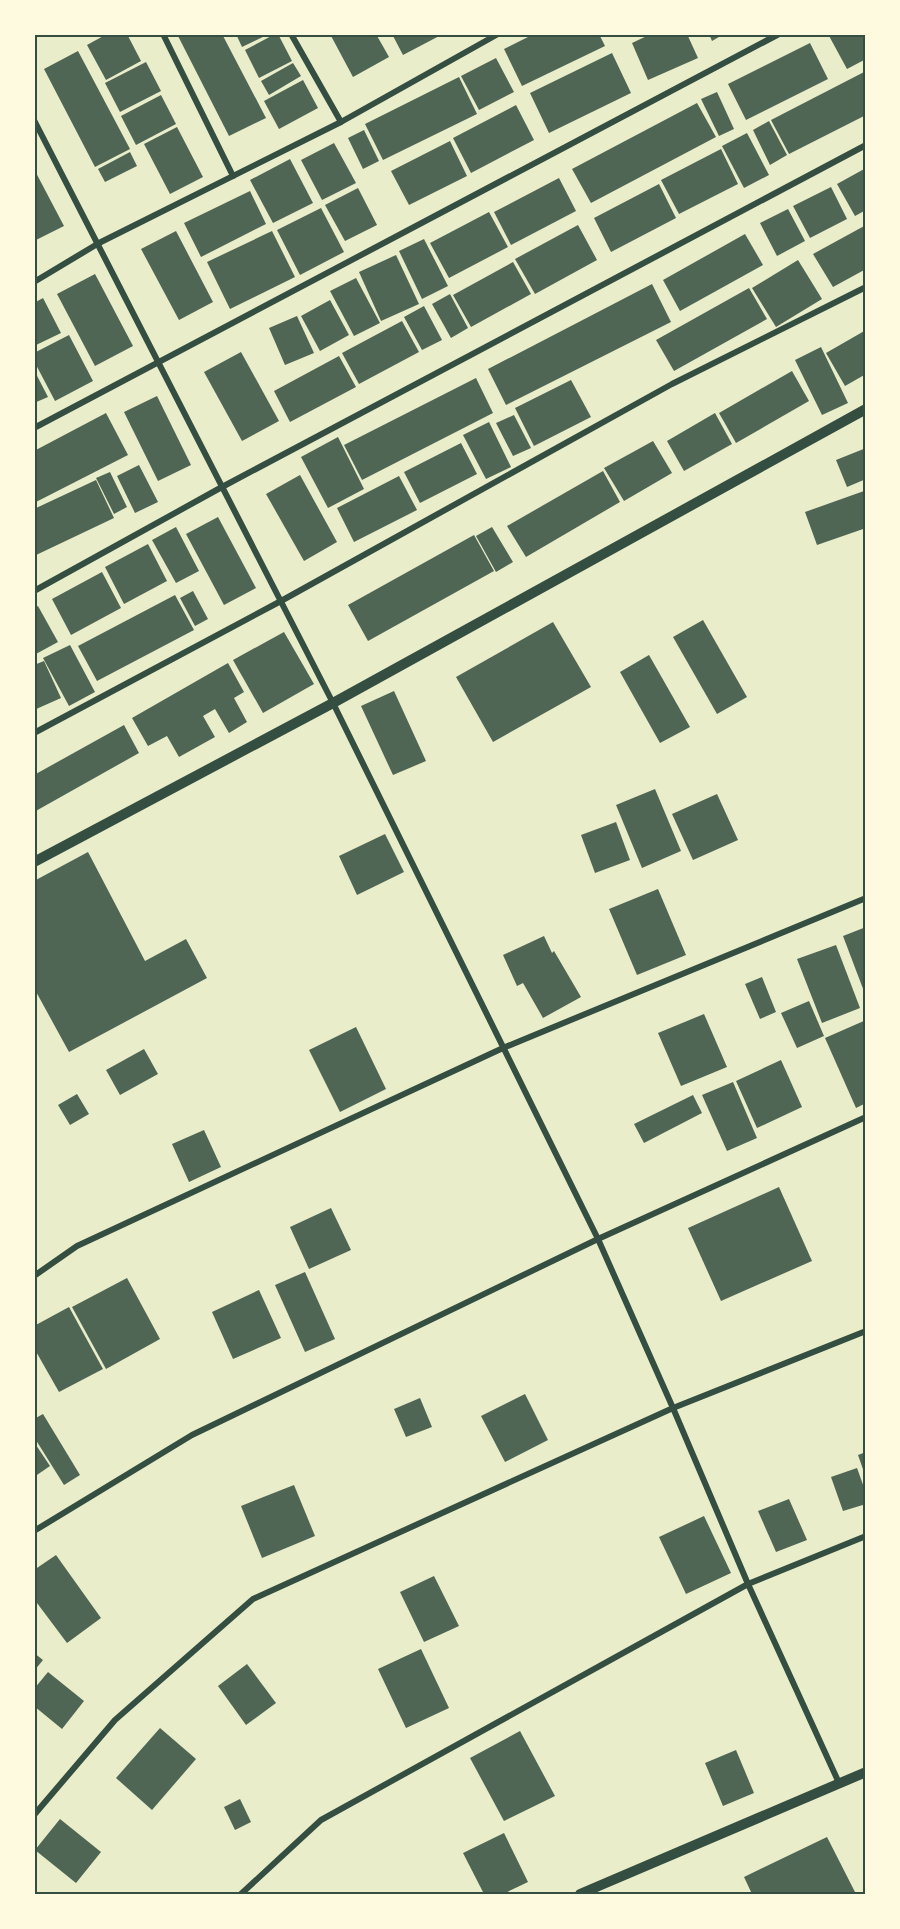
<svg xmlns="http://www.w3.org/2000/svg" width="900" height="1929" font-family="Quicksand,sans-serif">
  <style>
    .building { fill: #4f6655 }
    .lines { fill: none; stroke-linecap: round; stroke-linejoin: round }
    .minor { stroke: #344e41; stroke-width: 6 }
    .tertiary { stroke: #344e41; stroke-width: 10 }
    .neatline { fill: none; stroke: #344e41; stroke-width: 2 }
  </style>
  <rect width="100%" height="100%" fill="#e9edc9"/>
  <!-- building -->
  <g class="building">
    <path d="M107,34H127L141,61L106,80L87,45Z"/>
    <path d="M177,34H222L266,118L229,136Z"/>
    <path d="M236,34H269L242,47Z"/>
    <path d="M275,34H278L292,61L259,78L245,50Z"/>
    <path d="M330,34H376L389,57L353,77Z"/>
    <path d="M392,34H443L403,55Z"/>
    <path d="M534,34H599L605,46L522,86L504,49Z"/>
    <path d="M651,34H687L698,58L648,80L632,43Z"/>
    <path d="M709,34H724L712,41Z"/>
    <path d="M828,34H866V59L847,69Z"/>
    <path d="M810,43L828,79L746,120L728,84Z"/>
    <path d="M78,51L130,149L95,167L44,69Z"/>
    <path d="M612,53L631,93L549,133L530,93Z"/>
    <path d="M496,58L514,92L479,110L461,76Z"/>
    <path d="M146,62L161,91L120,112L105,83Z"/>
    <path d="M293,63L301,76L269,95L261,81Z"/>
    <path d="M866,71V115L789,154L771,120Z"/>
    <path d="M459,77L477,114L383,160L365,124Z"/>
    <path d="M303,80L318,108L279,129L264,101Z"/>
    <path d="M717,92L734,129L719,136L701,99Z"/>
    <path d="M161,95L176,124L136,145L121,116Z"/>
    <path d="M697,103L716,137L591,203L572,169Z"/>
    <path d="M516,105L534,140L471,173L453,138Z"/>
    <path d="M769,121L787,155L770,165L753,130Z"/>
    <path d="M177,127L203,177L170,194L144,144Z"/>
    <path d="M364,130L379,161L363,169L348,138Z"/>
    <path d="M747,133L769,175L744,188L722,146Z"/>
    <path d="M450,141L467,176L409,205L391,171Z"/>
    <path d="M334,143L356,183L322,200L301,160Z"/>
    <path d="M721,149L738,184L679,214L661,180Z"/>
    <path d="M130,152L137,166L105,182L98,169Z"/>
    <path d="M290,159L313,203L273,223L250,180Z"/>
    <path d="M866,168V210L855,216L837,184Z"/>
    <path d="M34,169L64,226L34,241Z"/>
    <path d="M559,178L576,211L511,245L494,212Z"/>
    <path d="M659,184L676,218L611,252L594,218Z"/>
    <path d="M831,187L847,219L810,238L793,206Z"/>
    <path d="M358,188L377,225L345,241L325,205Z"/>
    <path d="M250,191L266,224L201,257L184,223Z"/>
    <path d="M321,208L344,252L300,275L277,230Z"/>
    <path d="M788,209L805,241L777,256L760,223Z"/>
    <path d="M489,212L508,247L449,278L430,243Z"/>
    <path d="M578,225L597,260L535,294L515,259Z"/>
    <path d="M866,225V269L833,287L813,254Z"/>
    <path d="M176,231L213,302L179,320L141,249Z"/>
    <path d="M272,231L295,277L230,309L207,262Z"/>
    <path d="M745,234L763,265L680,311L663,280Z"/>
    <path d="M424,239L448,286L422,299L399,251Z"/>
    <path d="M396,255L419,304L381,321L359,272Z"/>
    <path d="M798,260L822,299L776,327L752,288Z"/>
    <path d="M513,262L531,294L471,327L453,295Z"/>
    <path d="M95,274L133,346L95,366L57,294Z"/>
    <path d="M356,278L380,323L354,336L330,291Z"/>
    <path d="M652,284L671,322L506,405L488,369Z"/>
    <path d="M749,288L767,319L674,371L656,340Z"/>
    <path d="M450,294L468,328L451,338L432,304Z"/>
    <path d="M43,298L61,333L34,346V303Z"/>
    <path d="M330,300L349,335L320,351L301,316Z"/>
    <path d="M424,306L442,340L422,350L404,317Z"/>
    <path d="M297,316L314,353L285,365L269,328Z"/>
    <path d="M402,321L419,352L359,384L342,353Z"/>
    <path d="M866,330V374L845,386L826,353Z"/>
    <path d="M69,335L93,381L55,401L34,361V353Z"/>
    <path d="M821,347L848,403L822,415L795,360Z"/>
    <path d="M241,352L279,421L242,441L204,372Z"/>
    <path d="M339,356L356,387L290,422L274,391Z"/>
    <path d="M34,370L48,397L34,403Z"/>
    <path d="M792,371L809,401L736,443L719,413Z"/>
    <path d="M476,378L493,413L362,480L344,445Z"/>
    <path d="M571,380L591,417L534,446L515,408Z"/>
    <path d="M157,396L191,465L158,481L124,412Z"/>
    <path d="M106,413L128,455L34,503V451Z"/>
    <path d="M715,413L732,444L684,471L667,441Z"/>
    <path d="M514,415L531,448L513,456L496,423Z"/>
    <path d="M489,422L511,467L486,479L463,435Z"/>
    <path d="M338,437L364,489L328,508L301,457Z"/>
    <path d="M653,441L672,473L624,501L604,468Z"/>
    <path d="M461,443L477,474L420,503L404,472Z"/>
    <path d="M866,448V479L847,487L836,460Z"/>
    <path d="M139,465L158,502L135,513L117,476Z"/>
    <path d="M603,471L620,502L526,557L507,526Z"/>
    <path d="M110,472L127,507L114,514L96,478Z"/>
    <path d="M300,475L337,542L304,561L266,494Z"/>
    <path d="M399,476L417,510L354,542L337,508Z"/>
    <path d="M96,480L114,518L34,556V509Z"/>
    <path d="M864,491L866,528L817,545L805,512Z"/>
    <path d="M218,517L256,588L224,605L186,534Z"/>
    <path d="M176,527L199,571L176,583L152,540Z"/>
    <path d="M492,527L513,562L496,572L476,536Z"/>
    <path d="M474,535L494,571L368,641L348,605Z"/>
    <path d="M148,544L167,581L124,604L105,567Z"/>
    <path d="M102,572L121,608L71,635L52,599Z"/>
    <path d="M193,591L208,619L195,626L180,598Z"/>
    <path d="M175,595L194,630L97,681L78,646Z"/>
    <path d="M38,606L58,642L34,655V608Z"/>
    <path d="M703,620L747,697L717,714L673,637Z"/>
    <path d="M553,622L591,687L493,742L456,677Z"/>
    <path d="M284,632L314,684L263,713L233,660Z"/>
    <path d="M70,645L95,692L69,706L43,658Z"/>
    <path d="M649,655L690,727L660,743L620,672Z"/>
    <path d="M44,661L61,698L34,710V665Z"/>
    <path d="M228,663L244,692L234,698L247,722L229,733L215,709L203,716L215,737L179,757L167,736L148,746L132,718Z"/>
    <path d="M394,691L426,761L393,775L361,706Z"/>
    <path d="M124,725L139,753L34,812V775Z"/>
    <path d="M655,789L681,851L642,868L616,805Z"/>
    <path d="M717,794L738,840L693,860L672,814Z"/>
    <path d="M616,822L630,860L595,873L581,835Z"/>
    <path d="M385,834L404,872L357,895L339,856Z"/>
    <path d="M88,852L145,961L186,939L207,978L69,1052L34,988V881Z"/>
    <path d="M658,889L686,955L637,975L609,909Z"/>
    <path d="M866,927V994H865L843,936Z"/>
    <path d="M544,936L552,953L554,951L581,997L543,1018L523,983L517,986L503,955Z"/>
    <path d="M836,945L860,1008L822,1023L797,959Z"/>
    <path d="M762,977L776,1012L760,1019L745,984Z"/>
    <path d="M809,1001L824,1036L797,1048L781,1013Z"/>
    <path d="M704,1014L727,1067L681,1086L658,1033Z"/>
    <path d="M866,1020V1103L856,1108L825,1038Z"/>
    <path d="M356,1027L386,1089L340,1112L309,1050Z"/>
    <path d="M144,1049L158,1074L120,1095L106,1070Z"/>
    <path d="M781,1060L802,1107L757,1128L736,1081Z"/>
    <path d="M733,1082L757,1138L727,1151L702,1095Z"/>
    <path d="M77,1094L89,1114L70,1125L58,1105Z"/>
    <path d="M693,1095L702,1113L644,1143L634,1124Z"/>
    <path d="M204,1130L221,1167L189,1182L172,1144Z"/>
    <path d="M779,1187L812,1261L721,1301L688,1228Z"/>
    <path d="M331,1208L351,1250L309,1269L290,1227Z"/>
    <path d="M305,1272L335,1339L305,1352L275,1285Z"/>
    <path d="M127,1278L160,1339L106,1369L72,1307Z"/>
    <path d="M259,1290L281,1338L233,1359L212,1312Z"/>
    <path d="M69,1307L103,1369L59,1392L34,1348V1326Z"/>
    <path d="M525,1394L548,1440L505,1462L481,1416Z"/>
    <path d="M420,1398L432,1427L406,1437L394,1409Z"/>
    <path d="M43,1414L80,1475L64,1485L34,1437V1419Z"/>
    <path d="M34,1442L50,1466L34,1477Z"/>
    <path d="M866,1452V1475H865L858,1455Z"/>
    <path d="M857,1468L866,1493V1504L843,1511L831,1477Z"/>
    <path d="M294,1485L315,1536L262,1558L241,1506Z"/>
    <path d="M789,1499L807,1540L776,1552L758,1511Z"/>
    <path d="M704,1516L731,1573L686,1594L659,1537Z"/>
    <path d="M56,1555L101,1618L67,1643L34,1599V1570Z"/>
    <path d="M434,1576L459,1626L424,1642L400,1592Z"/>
    <path d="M421,1649L449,1708L406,1728L378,1669Z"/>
    <path d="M34,1653L43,1660L34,1671Z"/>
    <path d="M247,1664L276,1703L246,1725L218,1686Z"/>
    <path d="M48,1672L84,1701L62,1729L34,1706V1689Z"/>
    <path d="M160,1728L196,1759L152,1810L116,1778Z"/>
    <path d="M520,1731L555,1796L504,1821L470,1758Z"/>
    <path d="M736,1750L754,1793L723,1806L705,1763Z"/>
    <path d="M240,1799L251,1822L235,1830L224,1807Z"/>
    <path d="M60,1819L101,1852L76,1883L35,1850Z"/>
    <path d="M504,1833L528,1882L503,1894H484L463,1853Z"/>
    <path d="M827,1837L856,1894H752L744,1877Z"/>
  </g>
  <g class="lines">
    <!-- minor -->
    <g class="minor">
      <path d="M163,34L233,176"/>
      <path d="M291,34L341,122"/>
      <path d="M34,120L333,703L598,1239L673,1408L748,1584L839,1783"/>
      <path d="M34,282L99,243L341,122L498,34"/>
      <path d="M34,428L779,34"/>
      <path d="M34,591L222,487L866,145"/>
      <path d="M34,733L281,601L672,384L866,287"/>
      <path d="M34,1276L77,1246L503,1048L866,898"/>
      <path d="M34,1531L192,1435L598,1239L866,1117"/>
      <path d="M34,1815L115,1720L253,1599L673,1408L866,1331"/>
      <path d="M241,1894L321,1820L748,1584L866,1536"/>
    </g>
    <!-- tertiary -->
    <g class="tertiary">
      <path d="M34,862L333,703L866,409"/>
      <path d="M580,1894L866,1772"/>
    </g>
  </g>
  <!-- border -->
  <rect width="900" height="1929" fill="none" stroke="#fefae0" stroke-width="72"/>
  <rect x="36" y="36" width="828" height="1857" class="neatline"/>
</svg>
